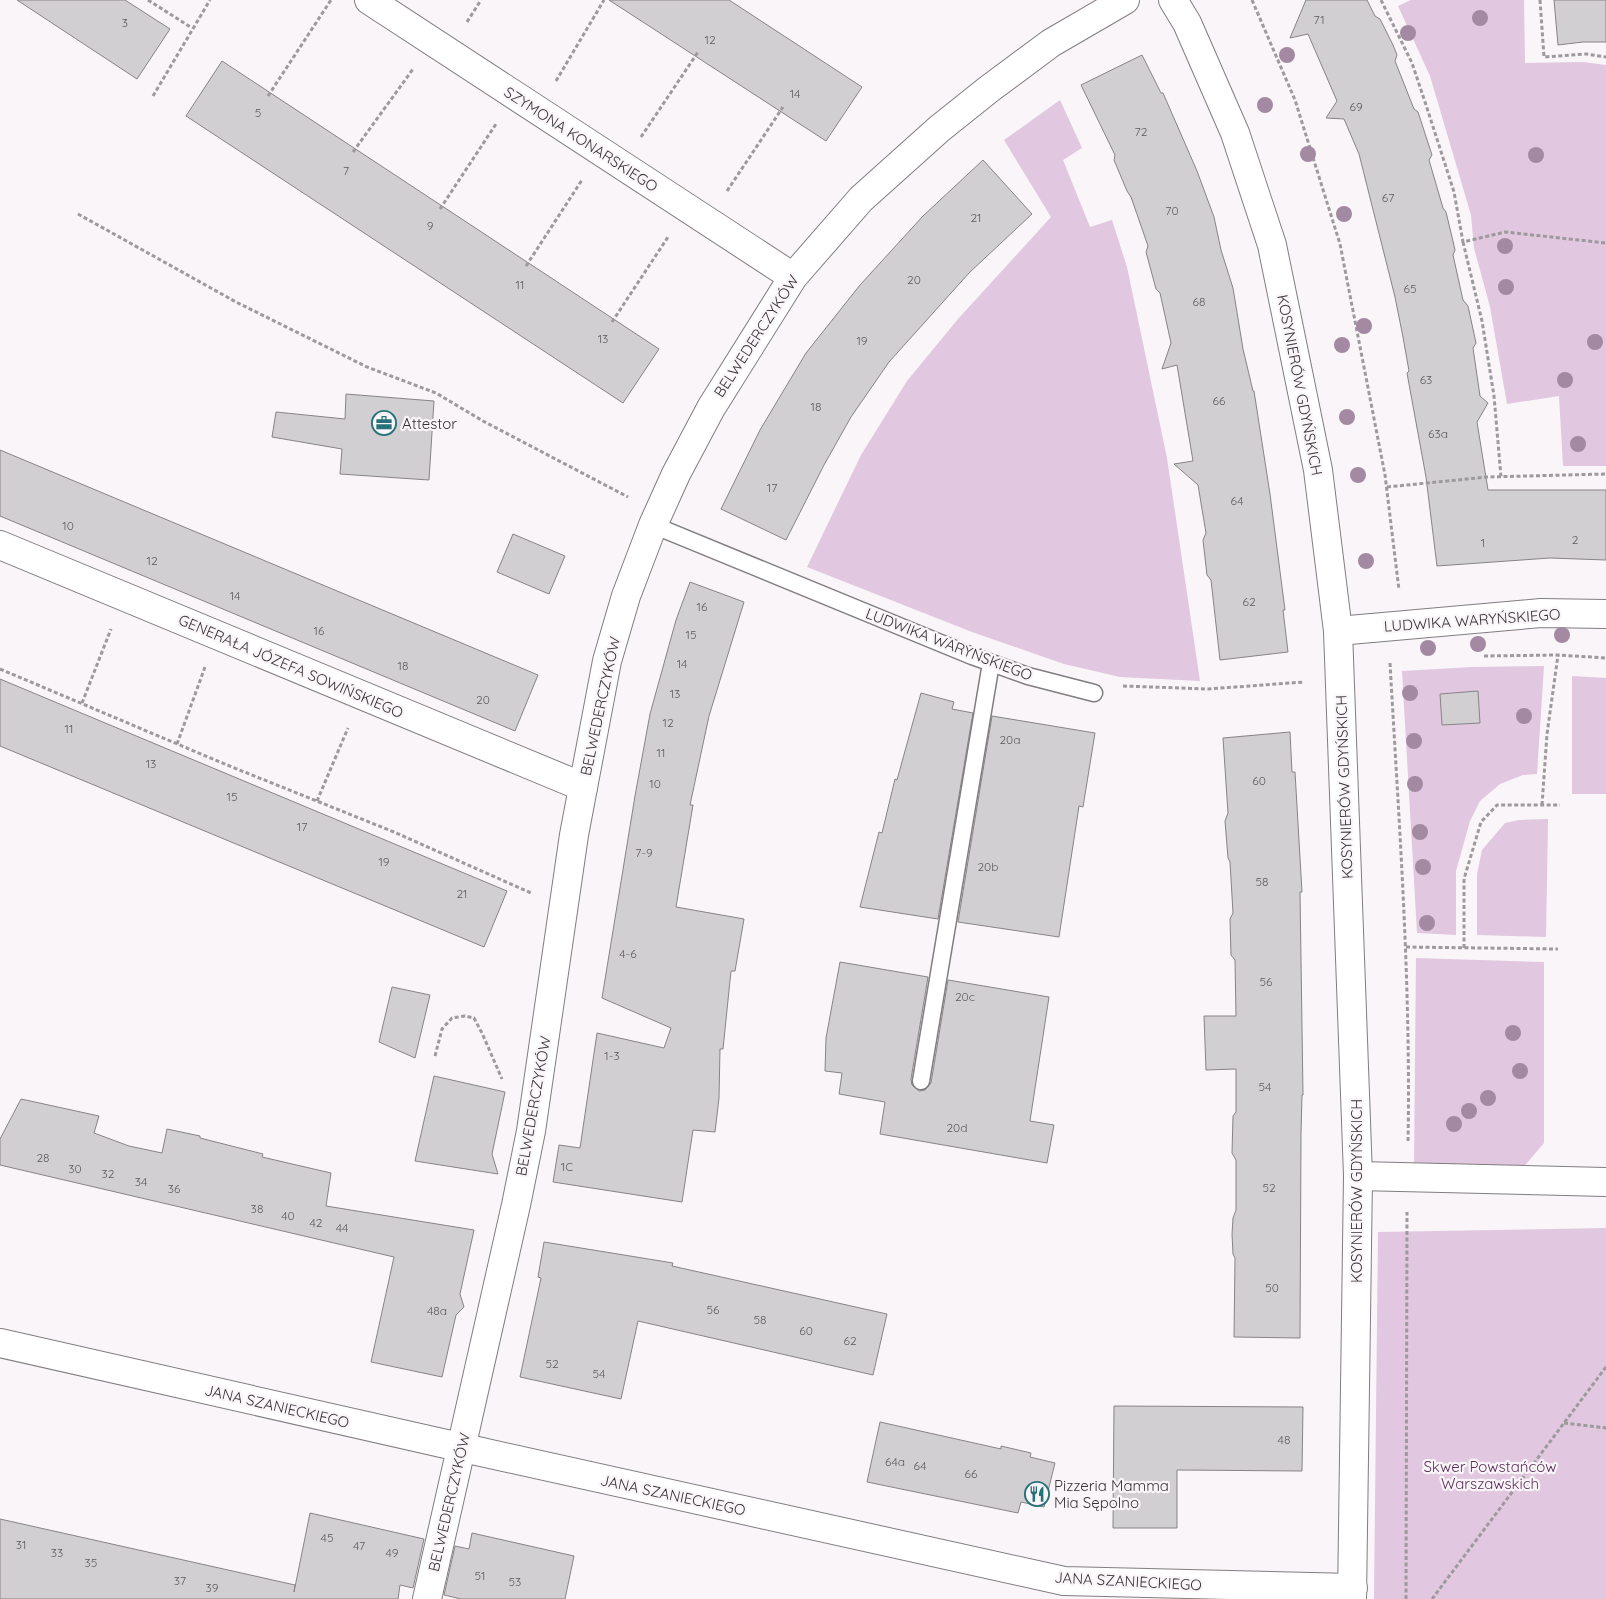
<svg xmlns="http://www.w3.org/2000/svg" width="1606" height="1599" font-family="Quicksand,sans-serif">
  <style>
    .green { fill: #e1c7df }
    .building { fill: #d2cfd2; stroke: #878387 }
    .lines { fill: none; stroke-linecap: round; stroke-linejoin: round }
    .lane-casing { stroke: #817d80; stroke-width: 19 }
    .street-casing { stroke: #817d80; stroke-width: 30 }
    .path { stroke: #9d9a9d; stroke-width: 3; stroke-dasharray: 4 2.5; stroke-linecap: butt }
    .lane { stroke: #fff; stroke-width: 16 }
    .street { stroke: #fff; stroke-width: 28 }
    .tree { fill: #a389a1 }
    .labels { text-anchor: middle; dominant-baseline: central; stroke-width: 4.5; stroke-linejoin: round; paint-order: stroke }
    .number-label { font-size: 12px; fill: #5d5b5d }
    .street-label { font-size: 15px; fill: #363436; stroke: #f9f5f8 }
    .poi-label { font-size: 15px; fill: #363436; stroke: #f9f5f8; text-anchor: start }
    .park-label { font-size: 15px; fill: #5c305a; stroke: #f9f5f8 }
  </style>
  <rect width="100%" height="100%" fill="#f9f5f8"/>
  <!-- green -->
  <g class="green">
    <path d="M1411,0H1524L1525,63L1583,62L1606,65V466H1563L1559,396L1507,404L1490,307L1474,248L1471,215L1430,76L1398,6Z"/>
    <path d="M1060,100L1082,148L1063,160L1090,227L1112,220L1127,267L1167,458L1200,681L1120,677L1064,664L972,632L807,567L861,455L907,381L958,319L1051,217L1004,140Z"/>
    <path d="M1544,666L1537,774L1523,775L1500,784L1480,801L1470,821L1456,871V935L1417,933L1402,671L1472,667Z"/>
    <path d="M1572,676L1606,678V794H1572Z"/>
    <path d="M1548,819L1546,937L1477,935V874L1482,850L1505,823L1519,820Z"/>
    <path d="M1416,958L1544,962V1143L1521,1170L1414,1167Z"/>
    <path d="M1606,1228V1599H1374L1378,1232Z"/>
  </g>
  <!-- building -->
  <g class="building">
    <path d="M17,0H125L170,29L137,79Z"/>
    <path d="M609,0H729L862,87L826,141Z"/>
    <path d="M1306,0H1367L1375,16L1380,19L1393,45L1397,55L1395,61L1414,109L1418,112L1432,155L1429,160L1443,208L1446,212L1452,237L1455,250L1453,255L1463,300L1468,306L1476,343L1473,348L1480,396L1488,403L1477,422L1488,490H1606V560L1550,558L1437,566L1426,477L1407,373L1409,371L1403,337L1395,297L1359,154L1344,119L1326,118L1337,101L1308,34L1290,38Z"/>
    <path d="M1554,0H1606V42H1583L1558,45Z"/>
    <path d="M1142,55L1161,93H1163L1197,171L1214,217L1221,250L1233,288L1243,349L1253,391H1254L1270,494L1285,610H1283L1288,652L1220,660L1211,580L1207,575L1203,540L1206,533L1198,485L1174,464L1193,461L1177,365L1162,369L1171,343L1160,293L1156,289L1146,252L1148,246L1131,197L1127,191L1114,160L1115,155L1081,85Z"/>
    <path d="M222,61L659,349L623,403L186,116Z"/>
    <path d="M983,160L1032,214L969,273L889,362L851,417L824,465L786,540L721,509L760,430L806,353L860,285L923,216Z"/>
    <path d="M346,394L434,401L429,480L340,474L342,449L272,437L276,412L345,419Z"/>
    <path d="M0,450L538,675L515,731L0,516Z"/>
    <path d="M513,534L565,556L549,594L497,572Z"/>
    <path d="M690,582L744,602L709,716L690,805H693L676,907L744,919L735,971H731L723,1049H720L719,1098L715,1132L693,1130L682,1202L553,1182L559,1145L580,1148L597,1033L664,1048L671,1028L602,998L635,796L650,714L676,620Z"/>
    <path d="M0,679L507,891L484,947L0,746Z"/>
    <path d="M1478,691L1480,723L1442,725L1440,694Z"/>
    <path d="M921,693L954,702L952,709L973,713L938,919L860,907L879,832L882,833L895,779L897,780Z"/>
    <path d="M992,716L1095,733L1083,807L1079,806L1059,937L958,922Z"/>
    <path d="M1290,732L1292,772H1295L1302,892H1300L1303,1095H1302L1301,1134L1300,1338L1234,1337L1235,1258L1233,1254L1232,1234L1233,1218L1236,1210V1160L1232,1153L1233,1116L1236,1112V1069L1206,1070L1204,1016H1236L1235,960L1231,955L1230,919L1233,913L1230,862L1228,858L1225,821L1228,813L1223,738Z"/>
    <path d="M840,962L928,977L911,1079L912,1085L919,1091L925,1090L931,1083L948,980L1049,997L1030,1121L1054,1125L1047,1163L880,1134L885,1102L839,1094L842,1073L825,1071L826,1038Z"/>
    <path d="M392,987L430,995L415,1058L379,1042Z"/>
    <path d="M434,1076L505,1092L492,1154L498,1174L415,1161Z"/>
    <path d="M21,1099L99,1116L94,1133L129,1146L162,1153L167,1129L200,1136V1138L263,1154L262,1157L331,1173L326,1206L474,1230L460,1294L464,1307L456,1315L442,1377L371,1362L394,1257L0,1165V1139Z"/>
    <path d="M544,1242L673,1263L672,1266L887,1314L873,1375L638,1321L621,1399L520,1377L541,1278L538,1277Z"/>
    <path d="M1114,1406L1303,1407L1302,1471L1177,1470V1528H1113Z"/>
    <path d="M880,1422L1001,1449V1446L1031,1453L1030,1457L1055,1463L1044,1507L1021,1502L1018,1513L867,1482Z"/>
    <path d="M310,1513L424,1539L413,1588L400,1585L398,1599H0V1519L295,1585L294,1592Z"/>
    <path d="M472,1533L574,1556L565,1599H461L444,1595L455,1546L469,1549Z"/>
  </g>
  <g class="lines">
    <defs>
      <g id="lane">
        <path d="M653,525L972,656L1028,676L1094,693"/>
        <path d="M921,1081L991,663"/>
      </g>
      <g id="street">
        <path d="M369,0L793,277"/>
        <path d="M1173,0L1187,23L1235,133L1272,245L1318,470L1338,631L1358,1176L1352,1599"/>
        <path d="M0,545L583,787"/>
        <path d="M1338,631L1541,613L1606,614"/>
        <path d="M1358,1176L1606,1182"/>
        <path d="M0,1343L477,1451L1064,1581L1353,1588"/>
        <path d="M427,1599L516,1205L531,1131L574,835L607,661L626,596L653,525L676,474L711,408L793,277L861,199L939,129L989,89L1051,43L1125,0"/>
      </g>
    </defs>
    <!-- lane casing -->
    <use href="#lane" class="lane-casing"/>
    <!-- street casing -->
    <use href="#street" class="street-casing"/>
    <!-- path -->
    <g class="path">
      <path d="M148,0L192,28"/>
      <path d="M1252,0L1295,100L1340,244L1385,475L1399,590"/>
      <path d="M1381,0L1412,63L1427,108L1454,192L1463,242L1505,232L1606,243"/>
      <path d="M1540,0L1544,57L1586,54L1606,57"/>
      <path d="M467,22L481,0"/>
      <path d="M556,81L604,0"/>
      <path d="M153,96L210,0"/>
      <path d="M268,96L331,0"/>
      <path d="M641,137L698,52"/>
      <path d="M353,152L413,69"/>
      <path d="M727,191L783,107"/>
      <path d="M440,209L496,124"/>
      <path d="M78,214L236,302L367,367L436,393L483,421L628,497"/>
      <path d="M1463,242L1482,321L1494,396L1501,477"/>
      <path d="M526,266L582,180"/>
      <path d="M612,322L668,237"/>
      <path d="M1387,487L1487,477L1606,474"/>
      <path d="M1484,656L1558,655L1606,658"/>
      <path d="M1390,663C1399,823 1411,983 1408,1143"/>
      <path d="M0,669L227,765L394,832L531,893"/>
      <path d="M1123,686L1208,689L1304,682"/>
      <path d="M82,703L111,629"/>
      <path d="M177,744L205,667"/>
      <path d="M317,801L348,728"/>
      <path d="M1542,805L1547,734L1558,655"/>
      <path d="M1406,947L1558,949"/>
      <path d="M1464,948V879L1481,822L1497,805H1560"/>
      <path d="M435,1056L442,1029L452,1018L465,1016L474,1018L482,1033L502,1079"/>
      <path d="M1564,1423L1606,1428"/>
      <path d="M1406,1599L1407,1212"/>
      <path d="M1432,1599L1606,1367"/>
    </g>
    <!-- lane -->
    <use href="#lane" class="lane"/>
    <!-- street -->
    <use href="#street" class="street"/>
  </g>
  <!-- trees -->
  <g class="tree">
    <circle cx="1480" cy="18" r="8"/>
    <circle cx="1408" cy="33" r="8"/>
    <circle cx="1287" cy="55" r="8"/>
    <circle cx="1265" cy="105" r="8"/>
    <circle cx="1308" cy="154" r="8"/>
    <circle cx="1536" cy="155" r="8"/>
    <circle cx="1344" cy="214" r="8"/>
    <circle cx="1505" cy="246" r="8"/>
    <circle cx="1506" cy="287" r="8"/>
    <circle cx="1364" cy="326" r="8"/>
    <circle cx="1595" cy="342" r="8"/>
    <circle cx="1342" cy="345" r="8"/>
    <circle cx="1565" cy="380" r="8"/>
    <circle cx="1347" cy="417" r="8"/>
    <circle cx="1578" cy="444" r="8"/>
    <circle cx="1358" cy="475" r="8"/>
    <circle cx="1366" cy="561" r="8"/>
    <circle cx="1562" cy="635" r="8"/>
    <circle cx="1478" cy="644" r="8"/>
    <circle cx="1428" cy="648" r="8"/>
    <circle cx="1410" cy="693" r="8"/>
    <circle cx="1524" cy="716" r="8"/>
    <circle cx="1414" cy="741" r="8"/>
    <circle cx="1415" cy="784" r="8"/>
    <circle cx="1420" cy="832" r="8"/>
    <circle cx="1423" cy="867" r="8"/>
    <circle cx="1427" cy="923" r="8"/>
    <circle cx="1513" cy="1033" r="8"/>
    <circle cx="1520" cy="1071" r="8"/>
    <circle cx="1488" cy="1098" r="8"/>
    <circle cx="1469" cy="1111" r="8"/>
    <circle cx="1454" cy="1124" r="8"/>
  </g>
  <!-- icons -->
  <defs>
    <symbol id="office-ring" viewBox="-11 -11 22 22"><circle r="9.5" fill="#f9f5f8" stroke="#277179" stroke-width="1.5"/><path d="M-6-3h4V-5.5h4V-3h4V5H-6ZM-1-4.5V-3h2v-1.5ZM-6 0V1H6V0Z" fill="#277179"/></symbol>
    <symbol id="restaurant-ring" viewBox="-11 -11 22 22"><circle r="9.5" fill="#f9f5f8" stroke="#277179" stroke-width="1.5"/><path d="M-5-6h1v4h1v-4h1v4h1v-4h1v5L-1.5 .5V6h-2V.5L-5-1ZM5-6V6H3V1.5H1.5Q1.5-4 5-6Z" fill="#277179"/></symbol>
  </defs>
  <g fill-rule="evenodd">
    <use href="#office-ring" x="370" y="409" width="28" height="28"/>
    <use href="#restaurant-ring" x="1023" y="1480" width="28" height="28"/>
  </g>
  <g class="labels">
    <!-- number labels -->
    <g class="number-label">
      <text x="1319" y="19">71</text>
      <text x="125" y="22">3</text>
      <text x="710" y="39">12</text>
      <text x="795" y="93">14</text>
      <text x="1356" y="106">69</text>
      <text x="258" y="112">5</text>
      <text x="1141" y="131">72</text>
      <text x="346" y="170">7</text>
      <text x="1388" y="197">67</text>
      <text x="1172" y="210">70</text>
      <text x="976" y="217">21</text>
      <text x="430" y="225">9</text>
      <text x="914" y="279">20</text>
      <text x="520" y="284">11</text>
      <text x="1410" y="288">65</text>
      <text x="1199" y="301">68</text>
      <text x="603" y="338">13</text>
      <text x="862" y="340">19</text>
      <text x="1426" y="379">63</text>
      <text x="1219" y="400">66</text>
      <text x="816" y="406">18</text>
      <text x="1438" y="433">63a</text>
      <text x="772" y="487">17</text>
      <text x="1237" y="500">64</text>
      <text x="68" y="525">10</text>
      <text x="1575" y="539">2</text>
      <text x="1483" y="542">1</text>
      <text x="152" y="560">12</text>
      <text x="235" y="595">14</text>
      <text x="1249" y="601">62</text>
      <text x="702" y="606">16</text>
      <text x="319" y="630">16</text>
      <text x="691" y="634">15</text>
      <text x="682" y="663">14</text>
      <text x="403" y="665">18</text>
      <text x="675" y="693">13</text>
      <text x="483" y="699">20</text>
      <text x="668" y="722">12</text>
      <text x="69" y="728">11</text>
      <text x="1010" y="739">20a</text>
      <text x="661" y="752">11</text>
      <text x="151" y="763">13</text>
      <text x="1259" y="780">60</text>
      <text x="655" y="783">10</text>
      <text x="232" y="796">15</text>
      <text x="302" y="826">17</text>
      <text x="644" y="852">7-9</text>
      <text x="384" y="861">19</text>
      <text x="988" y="866">20b</text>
      <text x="1262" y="881">58</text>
      <text x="462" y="893">21</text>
      <text x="628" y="953">4-6</text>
      <text x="1266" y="981">56</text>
      <text x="965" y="996">20c</text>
      <text x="612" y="1055">1-3</text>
      <text x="1265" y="1086">54</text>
      <text x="957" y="1127">20d</text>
      <text x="43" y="1157">28</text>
      <text x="567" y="1166">1C</text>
      <text x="75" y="1168">30</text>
      <text x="108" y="1173">32</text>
      <text x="141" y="1181">34</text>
      <text x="1269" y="1187">52</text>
      <text x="174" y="1188">36</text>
      <text x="257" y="1208">38</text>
      <text x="288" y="1215">40</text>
      <text x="316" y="1222">42</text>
      <text x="342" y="1227">44</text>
      <text x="1272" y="1287">50</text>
      <text x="713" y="1309">56</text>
      <text x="437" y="1310">48a</text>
      <text x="760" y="1319">58</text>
      <text x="806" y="1330">60</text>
      <text x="850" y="1340">62</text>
      <text x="552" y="1363">52</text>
      <text x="599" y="1373">54</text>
      <text x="1284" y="1439">48</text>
      <text x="895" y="1461">64a</text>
      <text x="920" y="1465">64</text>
      <text x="971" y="1473">66</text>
      <text x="327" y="1537">45</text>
      <text x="21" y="1544">31</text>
      <text x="359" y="1545">47</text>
      <text x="57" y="1552">33</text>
      <text x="392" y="1552">49</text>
      <text x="91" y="1562">35</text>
      <text x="480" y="1575">51</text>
      <text x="180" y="1580">37</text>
      <text x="515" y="1581">53</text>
      <text x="212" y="1587">39</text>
    </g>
    <!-- street labels -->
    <g class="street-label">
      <text transform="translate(581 139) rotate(33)">SZYMONA KONARSKIEGO</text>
      <text transform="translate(756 336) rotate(-57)">BELWEDERCZYKÓW</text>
      <text transform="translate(1300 385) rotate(79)">KOSYNIERÓW GDYŃSKICH</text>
      <text transform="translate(1472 620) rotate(-4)">LUDWIKA WARYŃSKIEGO</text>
      <text transform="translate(949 644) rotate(21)">LUDWIKA WARYŃSKIEGO</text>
      <text transform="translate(291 666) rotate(23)">GENERAŁA JÓZEFA SOWIŃSKIEGO</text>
      <text transform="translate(600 706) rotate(-78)">BELWEDERCZYKÓW</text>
      <text transform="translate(1344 787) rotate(-92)">KOSYNIERÓW GDYŃSKICH</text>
      <text transform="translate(533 1106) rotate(-80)">BELWEDERCZYKÓW</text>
      <text transform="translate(1356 1191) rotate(-90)">KOSYNIERÓW GDYŃSKICH</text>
      <text transform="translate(277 1406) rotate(13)">JANA SZANIECKIEGO</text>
      <text transform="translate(673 1495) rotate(12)">JANA SZANIECKIEGO</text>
      <text transform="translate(449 1502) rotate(-77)">BELWEDERCZYKÓW</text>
      <text transform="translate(1128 1581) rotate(3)">JANA SZANIECKIEGO</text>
    </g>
    <!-- poi labels -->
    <g class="poi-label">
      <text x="402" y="423">Attestor</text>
      <text x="1054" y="1485">Pizzeria Mamma<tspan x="1054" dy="17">Mia Sępolno</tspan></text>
    </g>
    <!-- park labels -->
    <g class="park-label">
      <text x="1490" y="1466">Skwer Powstańców<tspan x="1490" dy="17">Warszawskich</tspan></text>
    </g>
  </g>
</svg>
